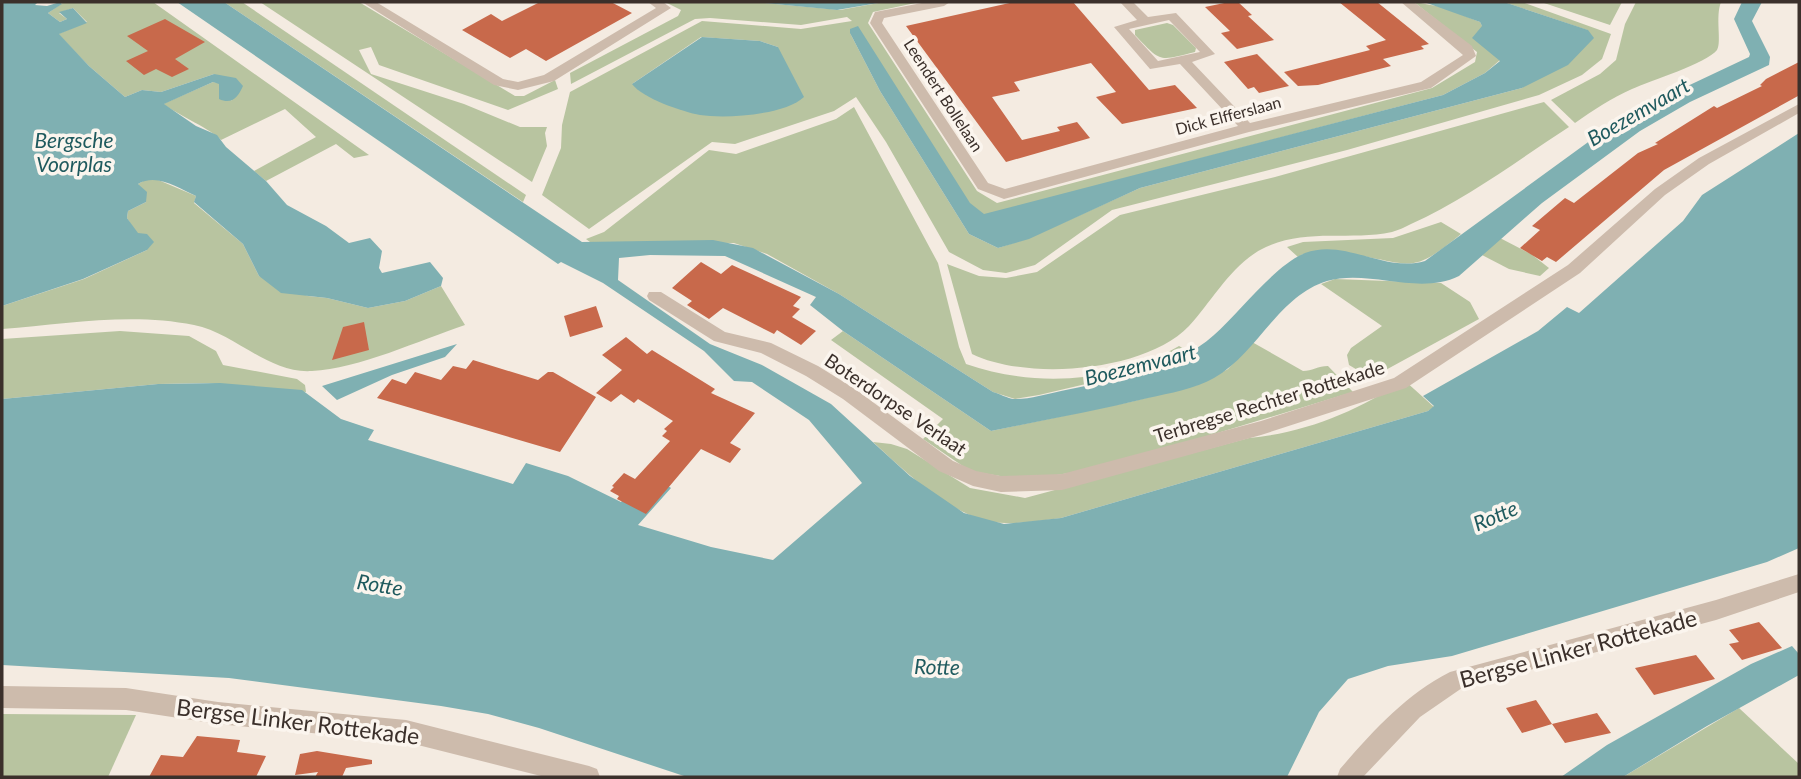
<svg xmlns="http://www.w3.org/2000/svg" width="1801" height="779" font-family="Lato,sans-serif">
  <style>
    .green { fill: #b8c4a0; fill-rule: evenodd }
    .water { fill: #7fb0b2 }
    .building { fill: #c8694b }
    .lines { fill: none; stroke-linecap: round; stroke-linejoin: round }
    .minor { fill: #cdbbac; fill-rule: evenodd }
    .labels { text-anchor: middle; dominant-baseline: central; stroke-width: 7; stroke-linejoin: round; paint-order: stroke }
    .far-street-label { font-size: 16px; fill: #3b302b; stroke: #fbf5ee }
    .street-label { font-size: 19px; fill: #3b302b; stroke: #fbf5ee }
    .water-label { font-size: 21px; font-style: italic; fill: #1f5a5e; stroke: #fbf5ee }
    .near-street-label { font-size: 23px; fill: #3b302b; stroke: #fbf5ee }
  </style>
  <rect width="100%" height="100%" fill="#f4ebe1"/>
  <!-- green -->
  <g class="green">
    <path d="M64,2H153L369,155L354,158L336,144L266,181L254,171L316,137L285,109L221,140C214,131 177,114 163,104L213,82L219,83L220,89L232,101L214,74L161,92L142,90L125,97L89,66L58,34L87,22L73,8L59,13L67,19L60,22L48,13Z"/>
    <path d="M224,2H242L526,195L523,202Z"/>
    <path d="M260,2H359L515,96H524L555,80L558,89L508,110L379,65L371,47L359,50L371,74L464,104L520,127H547L545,133L547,146L532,182Z"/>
    <path d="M665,2H753L840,10L884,2H920L873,12L868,23L977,191L997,203L1432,88L1475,62L1477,52L1414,2L1442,7L1480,22L1500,60L1485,73L1443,95L984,215L970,204L850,33L880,91L969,234L998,248L1029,238L1140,188L1522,88L1587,30L1504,2H1522L1611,34L1602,59L1582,75L1539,95L1347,150L1112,210L1035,265L1006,273L983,270L949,252L886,142L856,97L834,111L735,144L712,142L589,229L542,195L561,148L562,125L570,92L702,21L801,29L852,21L847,17L801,25L710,18L695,19L571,84L570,73L678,16L681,10ZM701,37L760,41L778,47L632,84Z"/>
    <path d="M1541,2H1622L1610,25Z"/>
    <path d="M1636,2H1721C1715,17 1722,42 1717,50C1707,63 1650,81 1632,89C1612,98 1593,110 1575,123L1551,100L1600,74L1616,60L1625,24Z"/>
    <path d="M1167,23L1173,25L1196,48L1195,52C1158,61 1162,63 1135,35V30Z"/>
    <path d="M1544,102L1569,127C1518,160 1467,199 1411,224C1405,227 1399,230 1392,232C1349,241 1308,228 1266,247C1233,262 1213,300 1189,326C1145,372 1027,381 972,354L947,264L979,276L1006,278L1037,272L1120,215L1275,177Z"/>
    <path d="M854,107L938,263L959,347L966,364C1035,388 1115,383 1179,346L1190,352L1154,368L1039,395L1015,399L993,392L839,294L767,254L734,243L590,242L586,239L604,232L709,150L736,154L836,119Z"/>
    <path d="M156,179L196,196L194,203L243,244L259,276L308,296L327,298L368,308L405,301L441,286L465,325C420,340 358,369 312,371C268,374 235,333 194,325C132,312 64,324 2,329V306L84,279L147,250L127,218L128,211L146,202L138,184L145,180Z"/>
    <path d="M1441,222L1461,234C1412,274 1414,265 1357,255C1340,252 1320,254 1303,254L1298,257L1287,247L1303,242L1393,238Z"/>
    <path d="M1500,238L1531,254L1549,268L1540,276L1509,269L1482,255Z"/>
    <path d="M1335,279L1441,283L1470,302L1479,319L1371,378L1349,365L1347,355L1351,348L1382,326L1321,284Z"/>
    <path d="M120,331L189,336L216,351L223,365L297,379L305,385L306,392L208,383L158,384L2,399V339Z"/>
    <path d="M843,331L991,431L1130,402L1197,385L1228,369L1252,342L1303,371C1312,371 1318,366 1328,366L1353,392L1102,468L1024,480L970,471L923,439L943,419L831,340Z"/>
    <path d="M1404,380L1434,407L1428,411L1061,518C1043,520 1024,524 1006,523C957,523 907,473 873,442L891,444L907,449L970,488L1025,498L1249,438C1305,433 1358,411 1404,380Z"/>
    <path d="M1739,708L1799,764V777H1623Z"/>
    <path d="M2,714L136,715L108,777H2Z"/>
  </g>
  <!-- water -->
  <g class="water">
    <path d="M2,2H38L35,5L47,6L60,2L62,4L48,13L60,22L67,19L59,12L73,8L87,23L59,34L89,66L125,97L142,90L161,92L214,74L236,78L243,86C238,97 232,105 219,99V84L213,82L164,104L196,126L217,135L226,147L266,181L287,205L326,226L349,243L370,238L382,251L379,268L382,273L430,262L443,278L441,286L405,301L368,308L327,298L281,293L259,276L243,244L194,202L196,196C178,188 157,173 138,184L147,192L146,202L128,211L127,218L138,233L147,234L154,242L147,250L83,279L2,306Z"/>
    <path d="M177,2H224L582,242L713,240L753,248L839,294L993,392C1000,394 1007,398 1013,399C1028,400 1046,394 1061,391C1112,380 1174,371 1214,335C1239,313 1275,265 1305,253C1345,238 1384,273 1425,261L1624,116L1749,57L1750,54L1734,19L1742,2H1762L1752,21L1770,57L1769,65L1690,102L1640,131L1542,203L1459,276C1418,296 1370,269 1327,281C1278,296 1257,354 1214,378C1195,389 1170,393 1148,398C1096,411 1044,420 991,431L843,331L810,305L816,297L725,256L650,255L619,258L618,280L710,344L762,365L831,404L910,476L964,513L1004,524L1061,518L1428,411L1434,406L1423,396L1538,331L1567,307L1579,313L1683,221L1702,195L1799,133V548L1767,562L1452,656L1388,666L1348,679L1319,712L1287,777H687L539,728L488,714L441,706L229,678L2,665V399L158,384L220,383L302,390L341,419L374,430L368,440L513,484L526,463L568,476L621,502L649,472L671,488L638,525L711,547L773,560L862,483L809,420L752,382L734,381L704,351L603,283L561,262L558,264Z"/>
    <path d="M753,2H884L837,10Z"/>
    <path d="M1424,2H1504L1588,30L1594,38L1568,65L1522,88L1140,188L1029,239L998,248L969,234L880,91L850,33V29L858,26L970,203L984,214L1443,95L1485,73L1500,61L1472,38L1482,26L1480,22Z"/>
    <path d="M702,37L760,41L778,47L804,97C785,115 726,119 700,115C683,112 642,98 632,84Z"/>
    <path d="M457,344L445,357L392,375L337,400L322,386Z"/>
    <path d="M1792,646L1799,654V675L1707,726L1623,777H1561L1607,745L1751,664Z"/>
  </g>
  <!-- building -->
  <g class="building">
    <path d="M540,2H611L632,13L546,61L526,49L510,58L462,30L491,14L502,21Z"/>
    <path d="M1014,2H1073L1149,90L1175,85L1197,108L1122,124L1096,97L1116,92L1091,63L1014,82L1020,91L992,97L1022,140L1060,131L1057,127L1077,122L1090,138L1006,162L906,26Z"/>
    <path d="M1229,2H1238L1252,15L1248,16L1274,40L1237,49L1221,33L1230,31L1205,7Z"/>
    <path d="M1339,2H1377L1429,44L1421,46L1424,49L1383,59L1391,66L1318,85L1298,86L1284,72L1370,50L1366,46L1386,40Z"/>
    <path d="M165,19L205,42L175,59L189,69L172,77L156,69L144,75L126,61L148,51L127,36Z"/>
    <path d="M1257,54L1289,86L1259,93L1254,87L1248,89L1224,62Z"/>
    <path d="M1799,62L1798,96L1664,170L1556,262L1547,257L1542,261L1520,248L1540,230L1532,226L1565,198L1574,203L1638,153L1658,144L1655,143L1714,106L1717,108L1762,86L1760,85L1766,79Z"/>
    <path d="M701,262L721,274L732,265L801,297L793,306L800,309L792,317L816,331L801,345L777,330L774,334L723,308L709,319L687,305L692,301L672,288Z"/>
    <path d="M596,306L603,327L570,337L564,316Z"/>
    <path d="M364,322L369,350L332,360L343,327Z"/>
    <path d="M626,337L647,354L652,350L715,389L711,393L755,413L730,443L741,449L730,463L701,449L646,514L617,499L619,496L610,491L614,487L612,486L624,473L635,479L670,441L662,436L667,431L664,429L673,421L638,399L634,403L621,394L611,402L596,393L622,370L602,355Z"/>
    <path d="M473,360L538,380L548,372H553L596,397L560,452L377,398L392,379L406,384L415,372L441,380L453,366L466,369Z"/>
    <path d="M1759,622L1782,648L1742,660L1729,644L1739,642L1729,630Z"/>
    <path d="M1696,655L1715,679L1654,695L1635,668Z"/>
    <path d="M1536,700L1552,724L1597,713L1611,733L1565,743L1552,724L1522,733L1506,708Z"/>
    <path d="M197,736L240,740L237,752L266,756L256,777H149L161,755L183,757Z"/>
    <path d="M317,751L372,760V764L346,768L342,777H315L318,772L295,775L300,754Z"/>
  </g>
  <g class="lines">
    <!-- minor -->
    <g class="minor">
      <path d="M362,2H376L503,79L518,82L544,75L656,8L648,2H663L671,8L554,81L518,90L494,85Z"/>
      <path d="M927,2H950L944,6L884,18L882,23L988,183L1005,189L1238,126L1180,64L1150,69L1114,27L1137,20L1120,2H1133L1148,17L1176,13L1215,54L1192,62L1250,123L1421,82L1463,55L1401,2H1414L1472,46L1476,56L1431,88L1249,132L1004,199L978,189L870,23L875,12ZM1169,20L1200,52L1158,61L1129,29Z"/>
      <path d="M1799,104V113L1709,164L1665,195L1580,273L1406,388L1261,435L1062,490L1001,492L973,486L939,471L843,399L806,376L761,353L714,341L649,300L647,296L649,292H661L725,332L771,343L818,366L855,389L953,461L976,471L1001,476L1062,474L1261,421L1394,378L1568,265L1655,189L1699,158Z"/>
      <path d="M1799,574V592L1716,620L1462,688L1420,717L1363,777H1337L1340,769C1373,731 1405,695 1450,672L1716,600Z"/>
      <path d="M2,686L126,688L218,702L406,720L589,766L597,769L600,777H545L406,742L218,724L126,710L2,708Z"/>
    </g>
  </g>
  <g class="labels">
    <!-- far-street labels -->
    <g class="far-street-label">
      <text transform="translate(944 95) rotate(57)">Leendert Bollelaan</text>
      <text transform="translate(1228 115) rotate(-15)">Dick Elfferslaan</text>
    </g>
    <!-- street labels -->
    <g class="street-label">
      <text transform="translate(1269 401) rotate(-17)">Terbregse Rechter Rottekade</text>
      <text transform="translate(896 404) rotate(34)">Boterdorpse Verlaat</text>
    </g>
    <!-- water labels -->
    <g class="water-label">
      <text transform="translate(1638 111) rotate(-30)">Boezemvaart</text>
      <text x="74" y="139">Bergsche<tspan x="74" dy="24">Voorplas</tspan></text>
      <text transform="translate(1140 364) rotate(-14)">Boezemvaart</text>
      <text transform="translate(1495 515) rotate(-23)">Rotte</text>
      <text transform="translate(380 584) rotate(9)">Rotte</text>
      <text transform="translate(937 666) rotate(1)">Rotte</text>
    </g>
    <!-- near-street labels -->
    <g class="near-street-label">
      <text transform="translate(1578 648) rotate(-15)">Bergse Linker Rottekade</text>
      <text transform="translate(298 721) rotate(7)">Bergse Linker Rottekade</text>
    </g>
  </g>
  <!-- border -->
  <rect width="1801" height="779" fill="none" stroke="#3b302b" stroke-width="7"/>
</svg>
